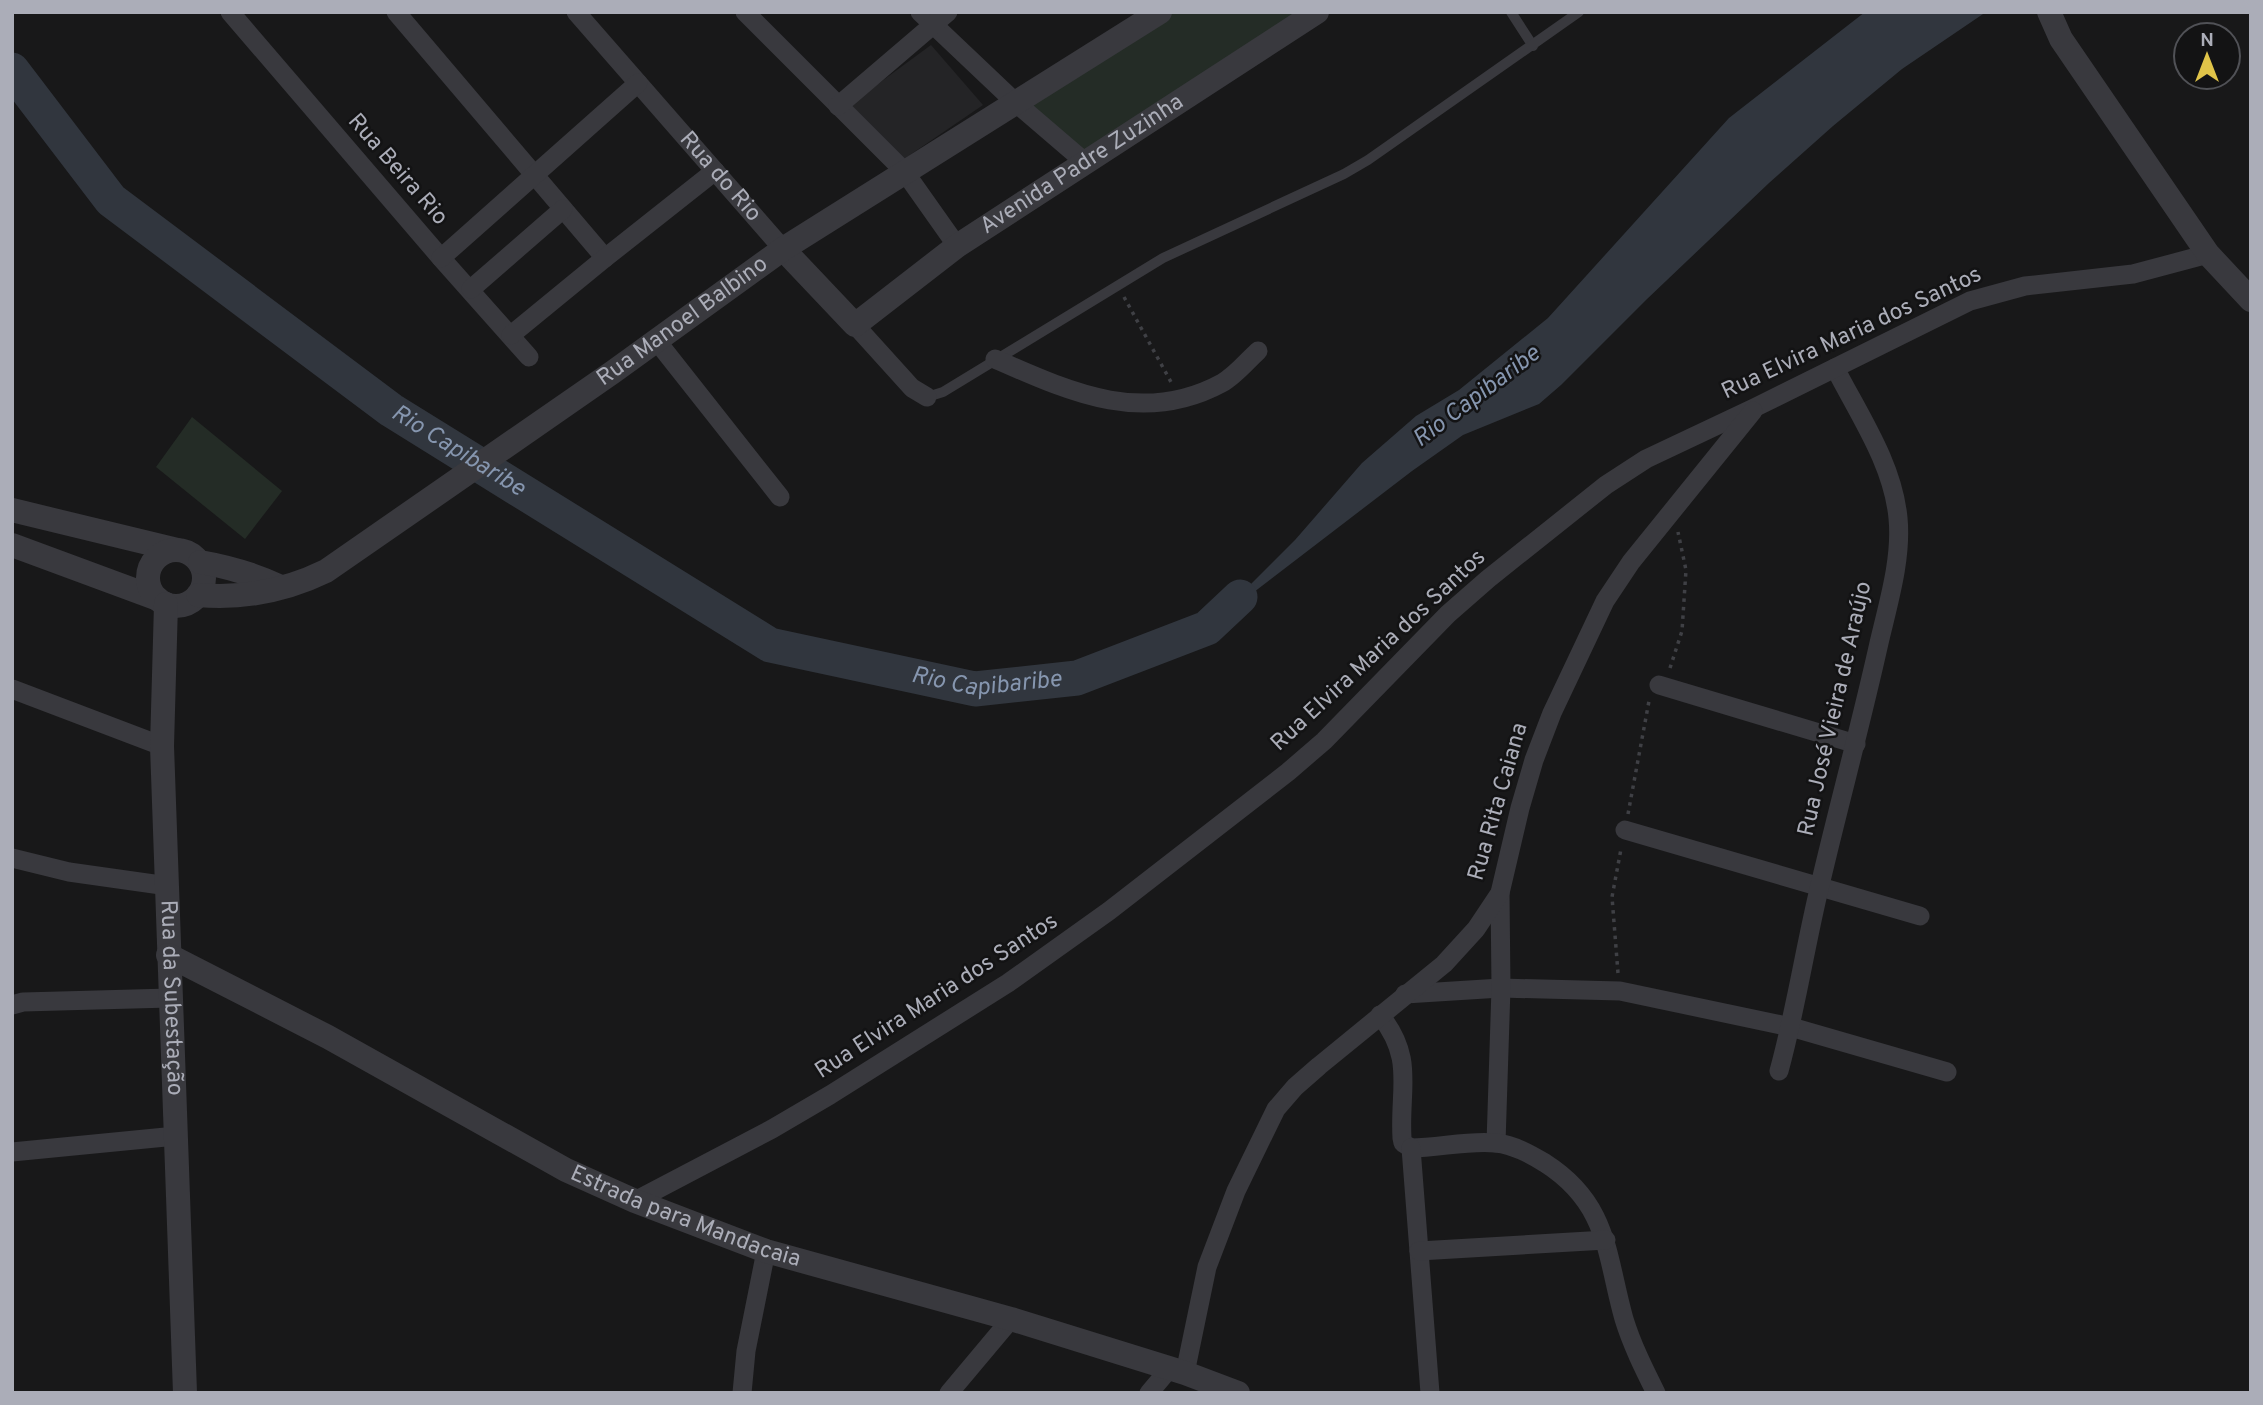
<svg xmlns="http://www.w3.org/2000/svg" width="2263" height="1405" font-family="Overpass,sans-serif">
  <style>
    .built { fill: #242426 }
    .green { fill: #242c26 }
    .water { fill: #31363e }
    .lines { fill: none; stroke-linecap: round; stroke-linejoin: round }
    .river { stroke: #31363e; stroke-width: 35 }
    .path { stroke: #3f4045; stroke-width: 3.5; stroke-dasharray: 3.5 5; stroke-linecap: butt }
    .service { stroke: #39393e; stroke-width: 10 }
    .minor { stroke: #39393e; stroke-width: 19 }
    .tertiary { stroke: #39393e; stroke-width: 24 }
    .labels { text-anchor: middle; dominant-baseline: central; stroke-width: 5; stroke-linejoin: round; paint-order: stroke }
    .street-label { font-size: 23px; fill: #abadb8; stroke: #131314 }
    .water-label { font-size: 24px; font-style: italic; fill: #8696af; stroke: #131314 }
  </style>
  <rect width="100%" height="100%" fill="#181819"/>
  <!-- built -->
  <path class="built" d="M931,45L983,105L904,159L848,106Z"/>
  <!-- green -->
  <g class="green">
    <path d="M1171,12H1308L1087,159L1024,103Z"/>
    <path d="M192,417L282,491L245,539L156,467Z"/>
  </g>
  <!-- water -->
  <path class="water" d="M1865,12H1986L1902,69L1833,126L1769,183L1646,300L1561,385L1539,404L1463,435L1412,471L1207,628L1295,540L1362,463L1416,416L1459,390L1548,318L1729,118Z"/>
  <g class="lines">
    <!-- river -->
    <path class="river" id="s1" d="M12,70L111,200L391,410L770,645L975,689L1077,678L1207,628L1240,597"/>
    <!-- path -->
    <g class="path">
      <path d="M1124,297L1171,382"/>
      <path d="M1670,668L1682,631L1686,570L1678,532"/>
      <path d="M1628,814L1649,701"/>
      <path d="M1618,973L1612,897L1621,849"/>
    </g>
    <!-- service -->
    <g class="service">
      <path d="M1511,12L1533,46"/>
      <path d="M927,397L943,392L1163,258L1344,174L1368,160L1579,12"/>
    </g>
    <!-- minor -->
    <g class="minor">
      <path d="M230,12L441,258L529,357"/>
      <path d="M396,12L605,258"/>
      <path id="s2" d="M576,12L783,249"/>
      <path d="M745,12L904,171L957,246"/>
      <path d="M920,12L1016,103L1086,163"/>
      <path d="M838,106L948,12"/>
      <path d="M441,258L638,83"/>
      <path d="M471,289L563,209"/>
      <path d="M855,325L912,388L927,397"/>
      <path d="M511,335L605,258L715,171"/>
      <path d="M656,340L780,497"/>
      <path d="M995,359C1070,392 1143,426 1222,383C1235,376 1247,361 1258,351"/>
      <path d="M1659,685L1856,744"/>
      <path d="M12,689L162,746"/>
      <path d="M1625,830L1920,916"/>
      <path d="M12,858L69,872L168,886"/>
      <path d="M1405,994L1501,988L1620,991L1791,1027L1947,1072"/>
      <path d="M12,1005L23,1002L170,998"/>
      <path d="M1380,1015C1415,1059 1399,1088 1402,1138L1403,1143L1411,1148"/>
      <path d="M1779,1071C1796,1009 1805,947 1820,885C1839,804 1861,724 1879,643C1888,604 1902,559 1898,518C1893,464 1859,415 1835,368"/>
      <path d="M1496,1143L1501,988L1500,893"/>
      <path d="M1411,1148C1439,1148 1468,1140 1496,1143C1514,1145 1530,1154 1545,1163C1609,1204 1606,1255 1624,1319C1632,1345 1644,1369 1656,1393"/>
      <path d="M1411,1148L1430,1393"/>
      <path d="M12,1152L176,1136"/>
      <path d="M635,1201L772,1129L830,1095L1008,983L1109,911L1288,772L1324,741L1448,614L1488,579L1606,485L1646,459L1756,407L1970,301L2025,286L2133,274L2208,254"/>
      <path d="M1419,1251L1606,1240"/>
      <path d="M1185,1373L1207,1267L1236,1191L1276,1109L1295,1087L1319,1066L1444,964L1476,929L1500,893L1520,808L1534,760L1552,713L1605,601L1631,562L1753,411"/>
      <path d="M742,1393L746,1351L766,1251"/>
      <path d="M949,1393L1011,1319"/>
      <path d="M1149,1393L1170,1368"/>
    </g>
    <!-- tertiary -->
    <g class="tertiary">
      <path d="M2049,12L2061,39L2208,254L2251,300"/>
      <path id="s3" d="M783,249L855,325L957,246L1317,12"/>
      <path d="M12,510L177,550"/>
      <path d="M12,545L158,599"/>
      <circle cx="176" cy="578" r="28"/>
      <path d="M200,562C229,567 254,574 281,587"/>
      <path id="s4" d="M198,595C243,599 285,591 326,571L613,372L783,249L1160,12"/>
      <path id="s5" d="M166,604L162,746L185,1393"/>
      <path id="s6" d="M168,955L328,1037L566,1170L635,1201L766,1251L1011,1319L1185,1373L1238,1393"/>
    </g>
  </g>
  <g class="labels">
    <!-- street labels -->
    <g class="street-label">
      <text stroke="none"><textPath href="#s3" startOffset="383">Avenida Padre Zuzinha</textPath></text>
      <text transform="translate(397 170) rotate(49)">Rua Beira Rio</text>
      <text stroke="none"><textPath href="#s2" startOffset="219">Rua do Rio</textPath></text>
      <text stroke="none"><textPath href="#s4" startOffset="567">Rua Manoel Balbino</textPath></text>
      <text transform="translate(1852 334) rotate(-25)">Rua Elvira Maria dos Santos</text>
      <text transform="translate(1379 651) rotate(-43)">Rua Elvira Maria dos Santos</text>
      <text transform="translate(1836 709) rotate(-77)">Rua José Vieira de Araújo</text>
      <text transform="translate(1499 802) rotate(-74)">Rua Rita Caiana</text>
      <text transform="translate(937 997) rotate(-33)">Rua Elvira Maria dos Santos</text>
      <text stroke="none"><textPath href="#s5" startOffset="394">Rua da Subestação</textPath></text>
      <text stroke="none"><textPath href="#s6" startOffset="581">Estrada para Mandacaia</textPath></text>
    </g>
    <!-- water labels -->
    <g class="water-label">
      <text transform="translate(1477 397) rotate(-37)">Rio Capibaribe</text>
      <text stroke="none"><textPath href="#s1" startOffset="592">Rio Capibaribe</textPath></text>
      <text stroke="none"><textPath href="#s1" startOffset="1180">Rio Capibaribe</textPath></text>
    </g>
  </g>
  <!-- border -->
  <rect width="2263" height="1405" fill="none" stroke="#abadb8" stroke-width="28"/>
  <!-- north arrow -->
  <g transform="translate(2207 56)"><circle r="33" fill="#131314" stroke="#505156" stroke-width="2"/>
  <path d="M0-5L12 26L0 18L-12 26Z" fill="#e0c449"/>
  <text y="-10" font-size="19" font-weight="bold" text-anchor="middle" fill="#abadb8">N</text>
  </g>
</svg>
